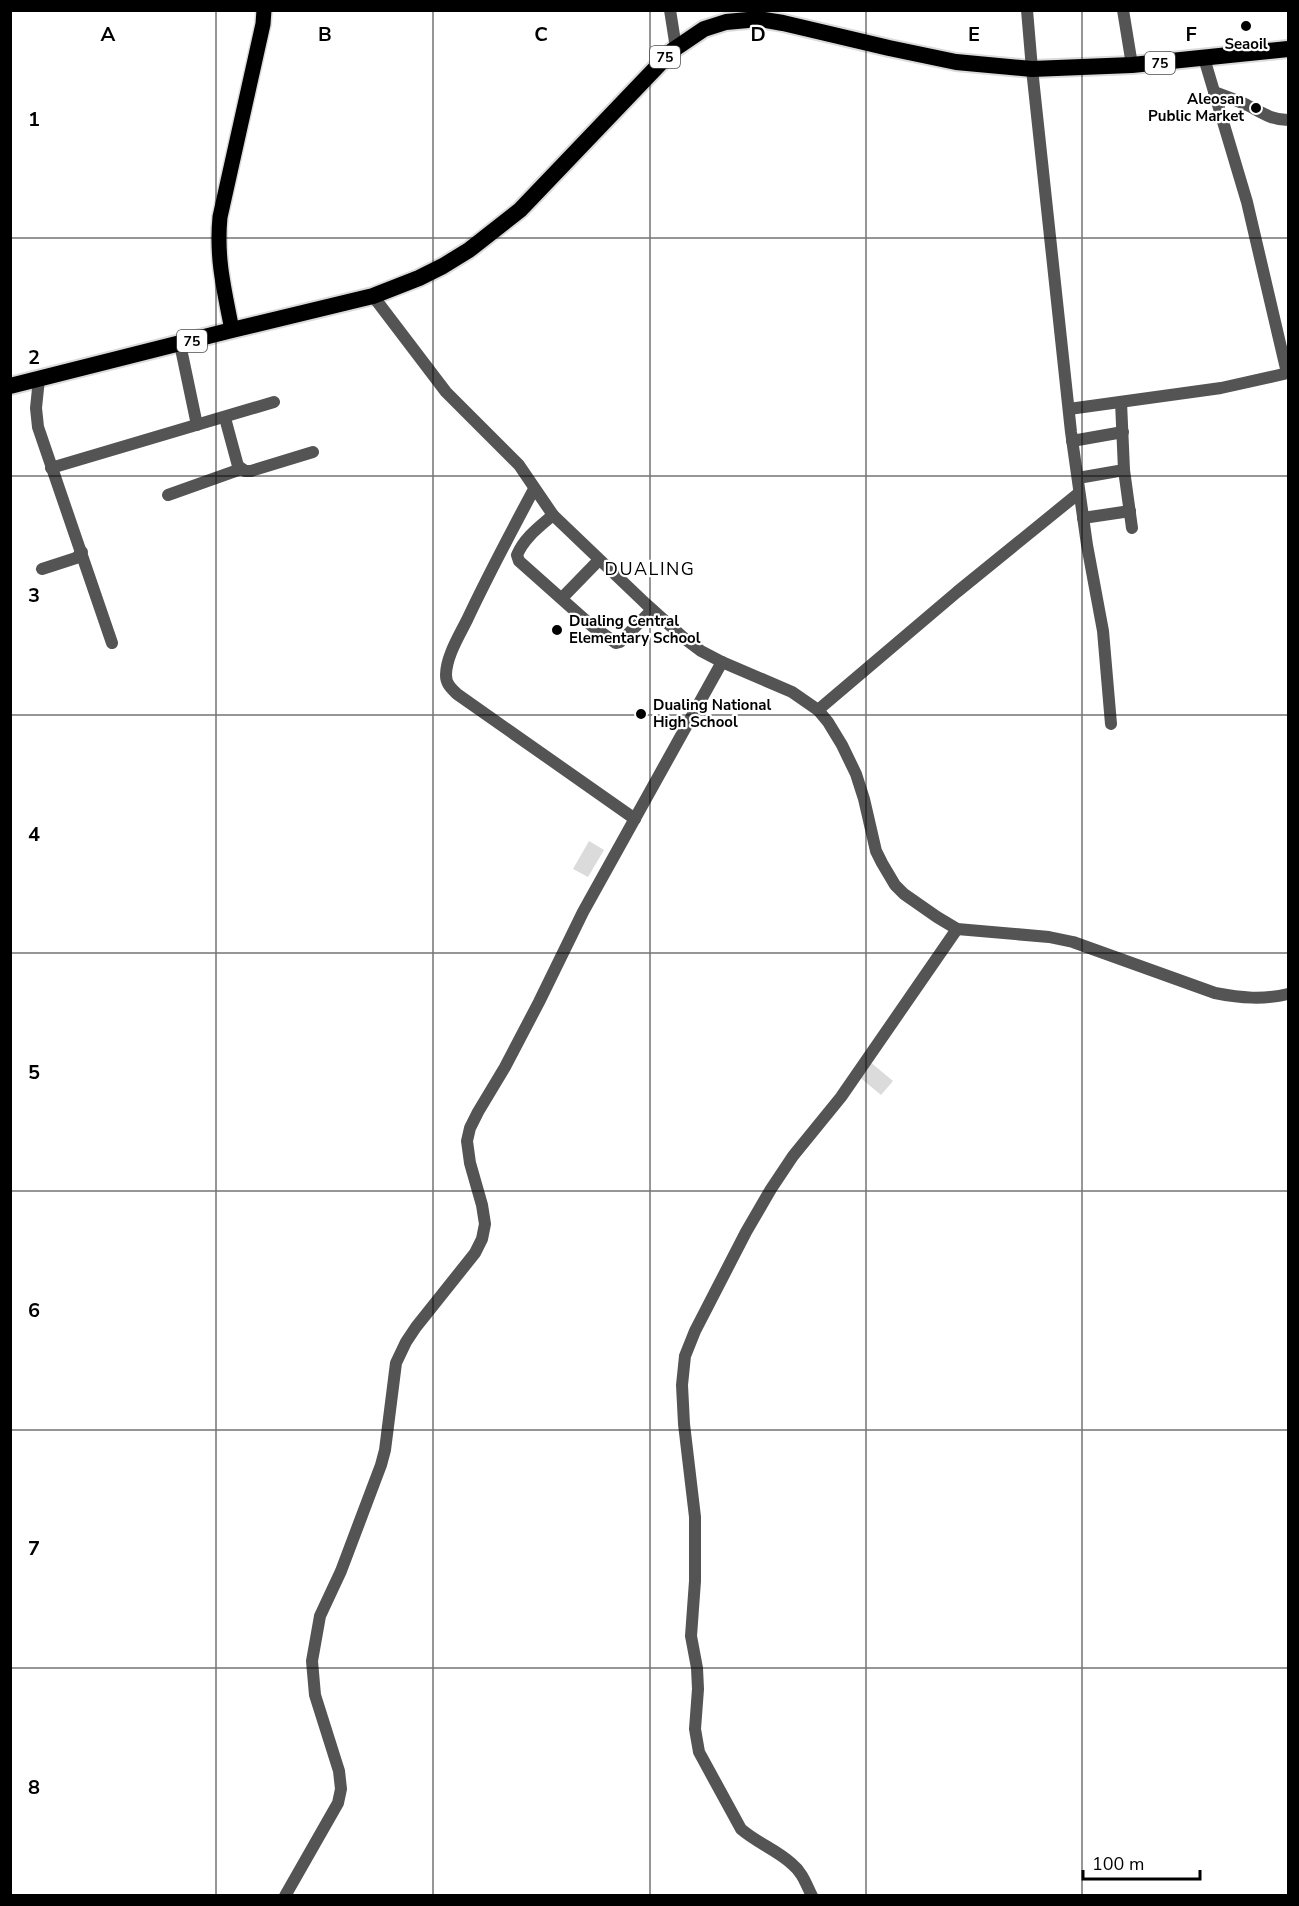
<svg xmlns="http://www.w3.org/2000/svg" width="1299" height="1906" font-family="'Nunito Sans',sans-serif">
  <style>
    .green { fill: #dbdbdb }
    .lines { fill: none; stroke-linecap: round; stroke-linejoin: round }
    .major-casing { stroke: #dbdbdb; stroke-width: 18 }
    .highway-casing { stroke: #dbdbdb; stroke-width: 20 }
    .minor { stroke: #545454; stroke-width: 12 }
    .major { stroke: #000; stroke-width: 15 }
    .highway { stroke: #000; stroke-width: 16 }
    .grid { fill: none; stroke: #000; stroke-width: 1.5; stroke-opacity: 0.55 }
    .poi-dot { fill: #000; stroke: #fff; stroke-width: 2 }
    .labels { text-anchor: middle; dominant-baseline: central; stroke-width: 4.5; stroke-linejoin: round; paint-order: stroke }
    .shield { fill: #fff; stroke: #4c4c4c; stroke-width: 1.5 }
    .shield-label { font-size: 14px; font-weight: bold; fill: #000 }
    .poi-label { font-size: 15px; font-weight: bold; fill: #000; stroke: #fff; text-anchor: start }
    .quarter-label { font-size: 18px; letter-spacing: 1.5px; fill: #000; stroke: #fff }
    .grid-label { font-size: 20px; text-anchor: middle; font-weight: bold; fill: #000; stroke: #fff; stroke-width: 4.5; stroke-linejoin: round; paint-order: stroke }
  </style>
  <rect width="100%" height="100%" fill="#fff"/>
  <!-- green -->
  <g class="green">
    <path d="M589,841L604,850L588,877L573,869Z"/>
    <path d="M869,1061L893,1081L881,1095L857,1075Z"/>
  </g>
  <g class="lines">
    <defs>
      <path id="major" d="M232,330C224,289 216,258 220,217L263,24L264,10"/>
      <path id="highway" d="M10,386L232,330L373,296L419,278L443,266L469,250L520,210L673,50L704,29L726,22L759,19L783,23L889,48L956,62L1032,69L1132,65L1288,49"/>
    </defs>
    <!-- major casing -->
    <use href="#major" class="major-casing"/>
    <!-- highway casing -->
    <use href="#highway" class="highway-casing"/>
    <!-- minor -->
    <g class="minor">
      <path d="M670,10L676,48"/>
      <path d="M1027,10L1032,69L1071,432L1087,545L1103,631L1111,724"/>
      <path d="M1123,10L1132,65"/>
      <path d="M1204,58L1247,202L1287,373"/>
      <path d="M1214,92C1225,96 1236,100 1247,105C1261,112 1271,120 1288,120"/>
      <path d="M373,296L446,392L519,465L553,515L645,603L685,639L701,651L722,662L792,692L818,710L828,722L842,745L856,774L864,799L876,851L882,863L895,885L904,894L937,917L957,929L1049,937L1073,942L1215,993C1241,998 1263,1000 1288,994"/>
      <path d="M180,344L197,425"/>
      <path d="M39,379L36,408L38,427L112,643"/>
      <path d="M1121,402L1124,470L1132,528"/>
      <path d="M1069,409L1221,388L1288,373"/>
      <path d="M225,418L238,466L245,471H251L313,452"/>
      <path d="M1072,441L1123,432"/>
      <path d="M51,468L274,402"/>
      <path d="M1078,478L1124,470"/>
      <path d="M534,489C511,532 488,575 467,620C459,636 446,657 446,675C446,684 451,688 457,694L635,819"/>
      <path d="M168,495L241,469"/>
      <path d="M553,515C539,527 524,538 517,555L519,561L592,626L616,643L620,642L652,610"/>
      <path d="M1083,518L1130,511"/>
      <path d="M42,569L76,558L82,552"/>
      <path d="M562,598L599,560"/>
      <path d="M818,710L957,592L1079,493"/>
      <path d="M285,1896L338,1803L341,1789L339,1771L315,1695L312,1661L320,1616L341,1571L381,1465L385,1450L396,1363L406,1342L416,1327L475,1253L482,1239L485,1224L482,1205L470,1163L467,1141L470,1128L478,1112L505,1067L539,1002L583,912L722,662"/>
      <path d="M812,1896C806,1884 802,1872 792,1864C777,1850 757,1843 741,1829L699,1752L695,1729L698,1689L697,1668L691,1636L695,1581V1517L684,1424L682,1385L685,1356L695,1331L746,1232L771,1189L793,1156L841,1097L957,929"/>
    </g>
    <!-- major -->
    <use href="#major" class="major"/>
    <!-- highway -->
    <use href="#highway" class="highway"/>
  </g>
  <!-- grid -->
  <path class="grid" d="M216,10V1896M433,10V1896M650,10V1896M866,10V1896M1082,10V1896M10,238H1288M10,476H1288M10,715H1288M10,953H1288M10,1191H1288M10,1430H1288M10,1668H1288"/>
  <!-- markers -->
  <g class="poi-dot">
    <circle cx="1246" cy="26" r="6"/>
    <circle cx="1256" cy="108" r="6"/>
    <circle cx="557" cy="630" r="6"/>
    <circle cx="641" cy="714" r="6"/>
  </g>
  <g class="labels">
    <!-- shield labels -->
    <g class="shield">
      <rect x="650" y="46" width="30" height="22" rx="4.5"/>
      <rect x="1145" y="52" width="30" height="22" rx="4.5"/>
      <rect x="177" y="330" width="30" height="22" rx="4.5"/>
    </g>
    <g class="shield-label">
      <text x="665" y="57">75</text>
      <text x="1160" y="63">75</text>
      <text x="192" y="341">75</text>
    </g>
    <!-- poi labels -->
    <g class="poi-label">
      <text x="1246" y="44" text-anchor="middle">Seaoil</text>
      <text x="1244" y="99" text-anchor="end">Aleosan<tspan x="1244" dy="17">Public Market</tspan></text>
      <text x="569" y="621">Dualing Central<tspan x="569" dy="17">Elementary School</tspan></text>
      <text x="653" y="705">Dualing National<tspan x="653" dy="17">High School</tspan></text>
    </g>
    <!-- quarter labels -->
    <g class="quarter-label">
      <text x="650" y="569">DUALING</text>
    </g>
  </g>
  <g class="grid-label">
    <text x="108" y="41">A</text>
    <text x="325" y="41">B</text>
    <text x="541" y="41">C</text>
    <text x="758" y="41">D</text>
    <text x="974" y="41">E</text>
    <text x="1191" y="41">F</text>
    <text x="34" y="126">1</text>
    <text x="34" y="364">2</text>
    <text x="34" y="602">3</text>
    <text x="34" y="841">4</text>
    <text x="34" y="1079">5</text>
    <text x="34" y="1317">6</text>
    <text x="34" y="1555">7</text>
    <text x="34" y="1794">8</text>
  </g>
  <!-- border -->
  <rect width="1299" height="1906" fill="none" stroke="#000000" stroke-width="24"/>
  <!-- scale -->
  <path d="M1083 1870v9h117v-9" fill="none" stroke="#000000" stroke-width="3"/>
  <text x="1092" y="1870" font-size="18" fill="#000000" stroke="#ffffff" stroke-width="4.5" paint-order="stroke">100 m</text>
</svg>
